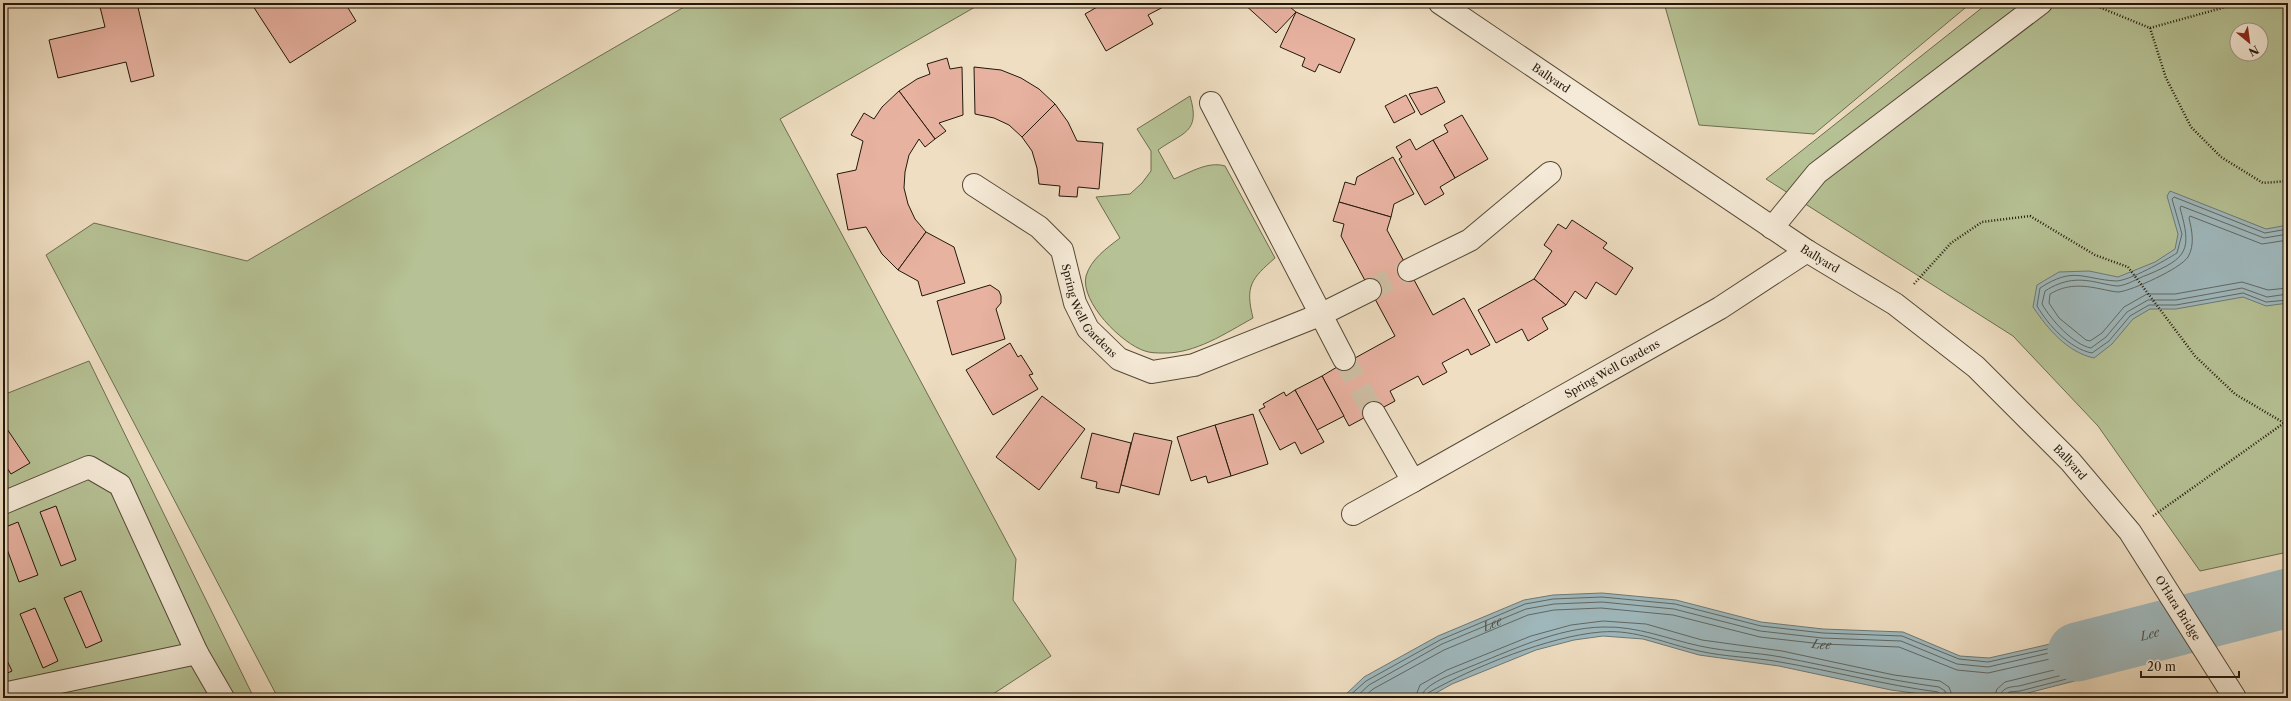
<svg xmlns="http://www.w3.org/2000/svg" width="2291" height="701" font-family="'Libre Caslon Text',serif">
  <style>
    .green { fill: #b6c295; stroke: #6c6d50; fill-rule: evenodd }
    .water { fill: #9fb9be; stroke: #6d7976 }
    .lines { fill: none; stroke-linecap: round; stroke-linejoin: round }
    .shore { stroke: #606864; stroke-width: 1 }
    .river { stroke: #9fb9be; stroke-width: 59 }
    .building { fill: #e8b2a1; stroke: #22180a }
    .minor-tunnel { stroke: #d0c0a6; stroke-width: 22; stroke-dasharray: 22 11; stroke-linecap: butt }
    .minor-casing { stroke: #554a38; stroke-width: 24 }
    .path { stroke: #22180a; stroke-width: 2.5; stroke-dasharray: 1 2; stroke-linecap: butt }
    .minor { stroke: #f5ead7; stroke-width: 22 }
    .labels { text-anchor: middle; dominant-baseline: central; stroke-width: 3; stroke-linejoin: round; paint-order: stroke }
    .street-label { font-size: 11px; fill: #22180a; stroke: #f5ead7 }
    .water-label { font-size: 12px; font-style: italic; fill: #4e5049; stroke: #f5ead7 }
  </style>
  <rect width="100%" height="100%" fill="#efdec2"/>
  <filter id="stains"><feTurbulence type="fractalNoise" baseFrequency=".005" numOctaves="4"/><feColorMatrix values="0 0 0 0 .2 0 0 0 0 .09 0 0 0 0 .02 0 0 0 .5 -.17"/></filter>
  <radialGradient id="worn" r=".72"><stop offset=".6" stop-color="#630" stop-opacity="0"/><stop offset="1" stop-color="#630" stop-opacity=".3"/></radialGradient>
  <!-- green -->
  <g class="green">
    <path d="M691,3H982L780,119L1016,559L1013,600L1051,656L987,698H278L46,255L94,223L247,261Z"/>
    <path d="M1664,3H1971L1814,134L1699,125Z"/>
    <path d="M1988,3H2288V552L2200,571L2098,426L2013,336L1766,179ZM2237,30H2261V54H2237Z"/>
    <path d="M1190,96C1201,133 1183,132 1158,150L1174,179C1191,172 1208,161 1225,166L1275,258C1251,279 1245,286 1253,318C1226,333 1195,354 1163,353C1158,353 1150,353 1145,351C1122,344 1080,302 1086,276C1091,259 1107,248 1120,238L1096,197L1130,194L1142,183L1151,171V151L1137,129Z"/>
    <path d="M89,361L254,698H3V395Z"/>
  </g>
  <!-- water -->
  <g class="water">
    <path d="M2170,191L2266,229L2288,225V303L2266,306L2243,297L2176,309H2150L2133,319L2112,344L2094,358C2067,352 2048,329 2033,307L2037,285L2059,272L2089,271L2118,277L2155,262L2175,249L2178,234L2167,196Z"/>
    <path d="M1602,593L1676,600L1761,622L1823,629L1903,632L1960,656L1989,658L2059,642L2143,606L2168,657L2020,695L1951,698L1891,690L1779,666L1699,655L1643,639L1603,636L1574,640L1536,650L1452,684L1427,698H1342L1364,677L1438,636L1524,600L1553,595Z"/>
  </g>
  <g class="lines">
    <!-- shore -->
    <g class="shore">
      <path d="M2288,229L2265,233L2174,197L2172,199L2182,234L2177,253C2166,260 2129,281 2116,281C2082,279 2074,266 2040,288L2037,306C2048,325 2070,349 2092,353L2109,341L2130,316L2149,305H2176L2243,293L2266,302L2288,300"/>
      <path d="M2288,234L2264,238L2181,206L2180,208C2192,250 2188,258 2147,275C2138,278 2128,285 2118,286C2113,286 2106,284 2100,283C2079,278 2064,279 2045,291L2042,304C2051,320 2074,345 2091,348L2106,337L2127,312L2148,300H2176L2242,288L2267,297L2288,294"/>
      <path d="M2288,240L2262,244L2190,216L2189,218C2192,231 2195,245 2188,257C2180,269 2133,290 2119,292C2113,292 2107,290 2101,289C2082,285 2067,284 2050,294L2049,303L2059,318L2086,340L2090,341L2102,333L2124,307L2147,294H2175L2242,282L2268,290L2288,288"/>
      <path d="M1347,698L1366,681L1440,640L1525,604L1553,599L1602,597L1675,604L1761,626L1823,633L1902,636L1959,659L1988,662L2061,646L2140,612L2162,653L2160,655L2020,691L2009,692L2005,698"/>
      <path id="s1" d="M1355,698L1369,685L1442,644L1526,609L1554,604L1602,602L1674,609L1760,631L1822,638L1901,641L1957,664L1988,667L2062,650L2137,618L2154,649L2153,652L2019,686C2010,687 2001,687 2000,698"/>
      <path id="s2" d="M1363,698L1373,689L1444,650L1528,615L1554,610L1601,608L1673,615L1760,637L1822,644L1899,647L1957,670L1988,673L2063,656L2134,626L2146,645L2144,648L2005,682L1997,689L1994,698"/>
      <path d="M1415,698L1420,685L1447,670L1531,636L1571,625L1603,621L1646,624L1702,640L1782,651L1894,675L1940,681L1949,687L1953,698"/>
      <path d="M1421,698C1422,684 1456,673 1467,668C1510,651 1556,628 1603,627C1638,626 1667,639 1700,646C1727,652 1754,652 1781,657C1834,667 1886,680 1939,687L1945,691L1947,698"/>
      <path d="M1426,698L1428,693C1473,667 1550,636 1601,632C1636,629 1666,644 1699,651C1725,657 1753,657 1780,662C1833,671 1885,685 1938,692L1942,698"/>
    </g>
    <!-- river -->
    <path class="river" id="s3" d="M2077,652L2288,598"/>
  </g>
  <!-- building -->
  <g class="building">
    <path d="M99,3H137L154,76L131,82L126,62L58,78L49,40L105,27Z"/>
    <path d="M251,3H345L356,21L290,63Z"/>
    <path d="M1104,3H1166L1167,5L1148,15L1153,24L1106,51L1085,14Z"/>
    <path d="M1243,3H1285L1296,12L1276,33Z"/>
    <path d="M1296,12L1355,39L1340,73L1319,64L1315,72L1302,66L1305,58L1280,47Z"/>
    <path d="M947,58L950,69L962,67L963,115L939,123L946,131L935,139L899,91L917,79L930,74L927,64Z"/>
    <path d="M974,67L1001,70L1021,78L1039,89L1055,104L1022,137L1009,125L994,118L975,114Z"/>
    <path d="M1437,87L1445,102L1421,115L1409,94Z"/>
    <path d="M899,91L935,139L925,147L919,139L909,155L905,172L904,188L908,204L915,219L926,232L898,270L882,254L866,227L848,230L837,174L856,170L863,141L851,135L864,113L874,119L882,107Z"/>
    <path d="M1406,95L1415,112L1394,123L1385,106Z"/>
    <path d="M1055,104L1068,122L1077,141L1103,143L1099,189L1078,187L1077,197L1059,196L1060,186L1039,184L1037,168L1032,151L1022,137Z"/>
    <path d="M1462,115L1488,159L1455,178L1433,140L1448,132L1444,125Z"/>
    <path d="M1410,139L1416,150L1433,140L1455,178L1440,187L1444,194L1425,205L1399,159L1402,157L1396,147Z"/>
    <path d="M1393,157L1414,194L1394,204L1391,217L1339,202L1345,182L1355,185L1357,177Z"/>
    <path d="M1339,202L1391,217L1387,230L1433,315L1464,298L1490,345L1471,355L1468,349L1442,363L1447,372L1423,385L1418,376L1390,391L1395,401L1349,426L1322,376L1337,367L1335,364L1353,354L1355,358L1395,336L1341,236L1344,224L1333,221Z"/>
    <path d="M1572,220L1607,243L1603,248L1633,268L1616,295L1596,282L1586,299L1575,291L1566,305L1534,279L1552,251L1544,245L1558,224L1566,229Z"/>
    <path d="M926,232L954,247L965,283L922,296L918,281L898,270Z"/>
    <path d="M1534,279L1566,305L1542,318L1548,329L1528,341L1522,329L1496,343L1478,310Z"/>
    <path d="M990,285L999,291L1001,296V303L996,309L1005,339L952,355L937,301Z"/>
    <path d="M1010,343L1018,357L1021,355L1033,374L1029,375L1038,389L993,415L966,370Z"/>
    <path d="M1322,376L1344,416L1317,430L1295,390Z"/>
    <path d="M1295,390L1324,442L1301,454L1295,442L1280,450L1259,410L1265,407L1263,404L1284,392L1286,396Z"/>
    <path d="M1042,396L1085,429L1039,490L996,457Z"/>
    <path d="M1253,414L1268,464L1231,476L1215,425Z"/>
    <path d="M3,423L30,463L11,474L3,462Z"/>
    <path d="M1215,425L1231,476L1208,483L1206,476L1191,481L1177,437Z"/>
    <path d="M1092,433L1131,443L1119,493L1096,488L1097,482L1081,478Z"/>
    <path d="M1134,433L1172,441L1159,495L1121,485Z"/>
    <path d="M56,506L76,560L61,566L40,512Z"/>
    <path d="M18,522L38,575L19,582L3,538V528Z"/>
    <path d="M81,591L102,641L86,648L64,598Z"/>
    <path d="M35,608L58,661L43,668L20,614Z"/>
    <path d="M3,652L12,671L3,675Z"/>
  </g>
  <g class="lines">
    <!-- minor-tunnel -->
    <g class="minor-tunnel">
      <path d="M1370,290L1409,270"/>
      <path d="M1344,359L1374,413"/>
    </g>
    <defs>
      <g id="minor">
        <path id="s4" d="M1440,3L1807,251L1895,304L1976,367L2070,461L2130,532L2235,698"/>
        <path d="M1211,103L1344,359"/>
        <path id="s5" d="M974,185L1039,227L1062,250L1075,303L1088,329L1119,359L1152,372L1194,365L1322,314L1370,290"/>
        <path d="M1772,228L1817,173L2041,3"/>
        <path d="M1409,270L1470,240L1550,173"/>
        <path id="s6" d="M1374,413L1413,481L1720,308L1807,251"/>
        <path d="M3,503L89,467L120,485L197,653L223,698"/>
        <path d="M1353,514L1413,481"/>
        <path d="M3,694L197,653"/>
      </g>
    </defs>
    <!-- minor casing -->
    <use href="#minor" class="minor-casing"/>
    <!-- path -->
    <g class="path">
      <path d="M2089,3L2150,28L2240,3"/>
      <path d="M2150,28L2166,78L2191,127L2221,157L2263,183L2288,181"/>
      <path d="M1914,284L1951,243L1982,222L2030,216L2095,255L2128,267L2195,356L2235,394L2284,423"/>
      <path d="M2153,516L2284,423L2288,426"/>
    </g>
    <!-- minor -->
    <use href="#minor" class="minor"/>
  </g>
  <g class="labels">
    <!-- street labels -->
    <g class="street-label">
      <text stroke="none"><textPath href="#s4" startOffset="134">Ballyard</textPath></text>
      <text stroke="none"><textPath href="#s4" startOffset="458">Ballyard</textPath></text>
      <text stroke="none"><textPath href="#s5" startOffset="178">Spring Well Gardens</textPath></text>
      <text stroke="none"><textPath href="#s6" startOffset="307">Spring Well Gardens</textPath></text>
      <text stroke="none"><textPath href="#s4" startOffset="782">Ballyard</textPath></text>
      <text stroke="none"><textPath href="#s4" startOffset="964">O'Hara Bridge</textPath></text>
    </g>
    <!-- water labels -->
    <g class="water-label">
      <text stroke="none"><textPath href="#s1" startOffset="157">Lee</textPath></text>
      <text stroke="none"><textPath href="#s3" startOffset="75">Lee</textPath></text>
      <text stroke="none"><textPath href="#s2" startOffset="483">Lee</textPath></text>
    </g>
  </g>
  <!-- margin -->
  <rect width="2291" height="701" fill="none" stroke="#efdec2" stroke-width="16"/>
  <rect x="4" y="4" width="2283" height="693" fill="none" stroke="#22180a" stroke-width="2"/>
  <rect x="8" y="8" width="2275" height="685" fill="none" stroke="#22180a"/>
  <!-- north arrow -->
  <g transform="translate(2249 42) rotate(151)"><circle r="19" fill="#f5ead7" stroke="#a19685"/>
  <path d="M0-3L7 15L0 10L-7 15Z" fill="#8f2418"/>
  <text y="-6" font-size="11" font-weight="bold" text-anchor="middle" fill="#22180a">N</text>
  </g>
  <!-- scale -->
  <path d="M2141 671v6h98v-6" fill="none" stroke="#22180a" stroke-width="2"/>
  <text x="2147" y="671" font-size="12" fill="#22180a" stroke="#f5ead7" stroke-width="3" paint-order="stroke">20 m</text>
  <rect width="100%" height="100%" filter="url(#stains)"/>
  <rect width="100%" height="100%" fill="url(#worn)"/>
</svg>
